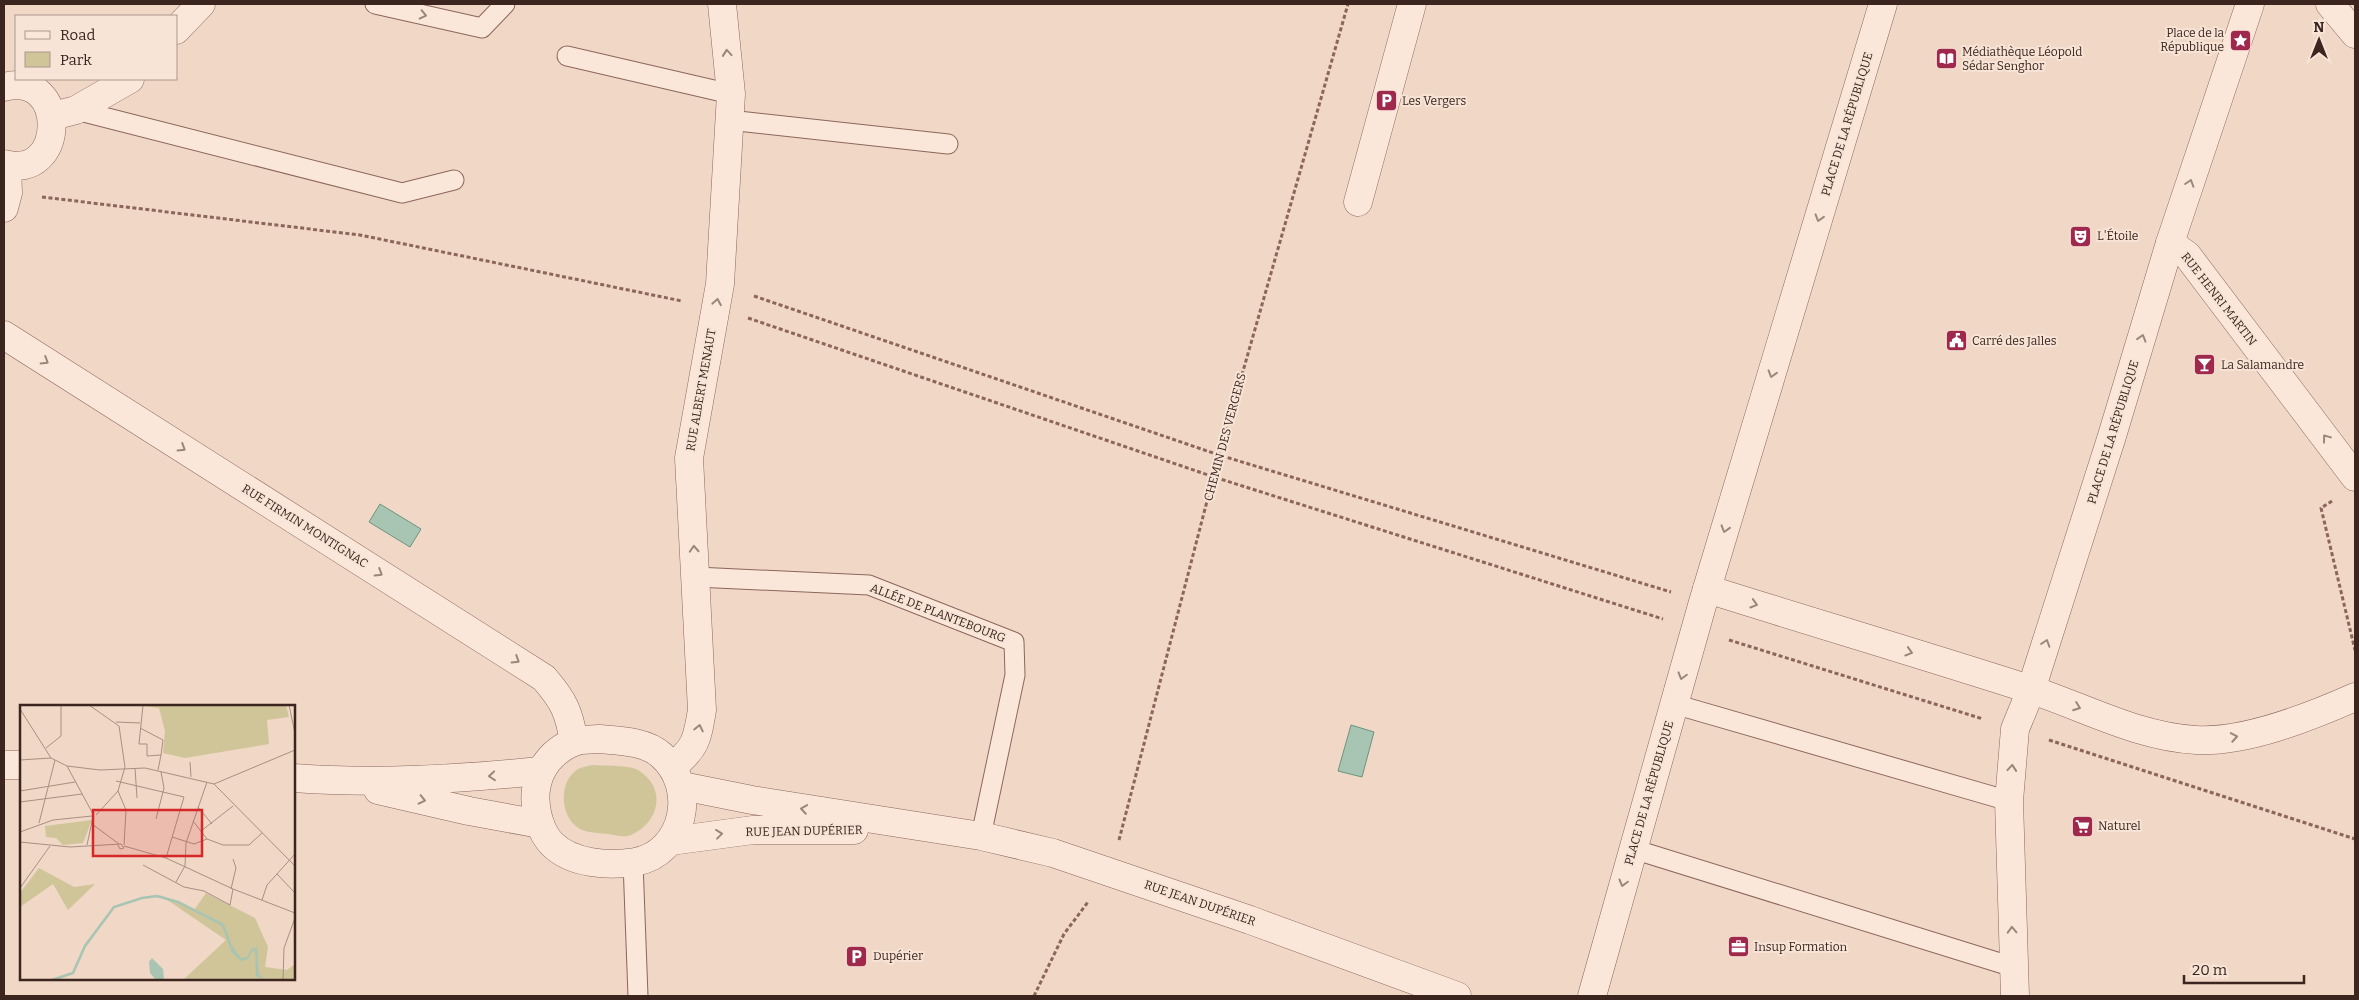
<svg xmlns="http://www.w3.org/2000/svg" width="2359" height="1000" font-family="Bitter,serif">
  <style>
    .green { fill: #cfc599 }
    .water { fill: #a8c4b3; stroke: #6d937e }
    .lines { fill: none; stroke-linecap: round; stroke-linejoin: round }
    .service-casing { stroke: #8d665b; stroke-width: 21 }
    .minor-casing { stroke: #8d665b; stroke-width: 29 }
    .tertiary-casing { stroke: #8d665b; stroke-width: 29 }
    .path { stroke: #8d665b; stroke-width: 3; stroke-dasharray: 4 2.5; stroke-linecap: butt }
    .service { stroke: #fae7da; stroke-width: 19 }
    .minor { stroke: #fae7da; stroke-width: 28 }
    .tertiary { stroke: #fae7da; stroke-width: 28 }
    .oneway { stroke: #9b867c }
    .labels { text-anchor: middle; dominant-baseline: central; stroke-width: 4; stroke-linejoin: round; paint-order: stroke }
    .poi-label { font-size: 12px; fill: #3c241f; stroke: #f7e4d6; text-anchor: start }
    .street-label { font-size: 12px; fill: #3c241f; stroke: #f7e4d6 }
    .inset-river { fill: none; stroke: #a8c4b3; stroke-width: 2.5 }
    .inset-road { fill: none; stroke: #a88f83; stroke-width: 1 }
    .view { fill: #d62828; fill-opacity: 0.15; stroke: #d62828; stroke-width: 2.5 }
    .inset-edge { fill: none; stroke: #3c241f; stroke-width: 2.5 }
  </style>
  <rect width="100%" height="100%" fill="#f0d7c6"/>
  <!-- green -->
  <path class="green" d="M593,765C603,766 630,765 638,770C667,788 660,822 631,835C624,838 616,835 609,834C601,833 590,833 582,830C560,820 557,782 578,769C582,767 588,766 593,765Z"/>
  <!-- water -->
  <g class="water">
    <path d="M380,504L421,529L410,547L369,522Z"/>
    <path d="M1351,725L1374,732L1362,777L1338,771Z"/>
  </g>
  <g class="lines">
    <defs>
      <g id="service">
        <path d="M375,4L482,28L505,4"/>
        <path d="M567,56L731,94"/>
        <path d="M76,110L402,193L454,180"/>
        <path d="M729,120L948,144"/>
        <path d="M696,577L869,585L1014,642L1015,675L981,836"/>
        <path d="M1674,704L2009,801"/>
        <path d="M1633,849L2013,967"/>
        <path d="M633,862L638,996"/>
      </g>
      <g id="minor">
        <path d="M2330,4L2355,34"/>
        <path d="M176,30L201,4"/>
        <path d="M4,87C69,70 66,182 4,164"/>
        <path d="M53,116L76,110L130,79"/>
        <path d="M1358,202L1412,4"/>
        <path d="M4,208L8,193L7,165"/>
        <path d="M2170,243L2187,255L2355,477"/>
        <path d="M4,335L544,678C564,701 569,712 574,742"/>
        <path d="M1707,589C1815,623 1923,655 2029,689C2084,707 2138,737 2196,740C2245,743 2310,717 2355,697"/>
        <path d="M672,767C696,748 697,740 702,710L689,458L720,284L731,94L722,4"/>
      </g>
      <g id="tertiary">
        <path d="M599,739C620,741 645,741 661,755C698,787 685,853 635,862C608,866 572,864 552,844C545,837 542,830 539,821C529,788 540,757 573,742C580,739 591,740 599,739Z"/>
        <path d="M4,765H21"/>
        <path d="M294,778C376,784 458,779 540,771"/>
        <path d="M682,786L752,800L981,836L1053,853L1250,920L1457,996"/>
        <path d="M378,790L469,811L540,824"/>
        <path d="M671,841L753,830H854"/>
        <path d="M1592,996L1703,602L1883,4"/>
        <path d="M2015,996L2009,801L2015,729L2031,690L2112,436L2170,243L2250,4"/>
      </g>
    </defs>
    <!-- service casing -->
    <use href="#service" class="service-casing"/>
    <!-- minor casing -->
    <use href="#minor" class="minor-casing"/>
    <!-- tertiary casing -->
    <use href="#tertiary" class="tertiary-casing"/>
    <!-- path -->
    <g class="path">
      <path d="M42,197L360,235L682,301"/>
      <path d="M754,296L1219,455L1671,592"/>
      <path d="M748,318L1214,477L1663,619"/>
      <path d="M2332,501L2321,508L2355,650"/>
      <path d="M1729,640L1983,719"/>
      <path d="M2049,740L2355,839"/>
      <path d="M1119,840L1219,455L1348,4"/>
      <path d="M1034,996L1064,934L1088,902"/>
    </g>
    <!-- service -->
    <use href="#service" class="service"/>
    <!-- minor -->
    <use href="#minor" class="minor"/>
    <!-- tertiary -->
    <use href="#tertiary" class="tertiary"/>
  </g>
  <!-- one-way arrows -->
  <defs><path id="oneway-chevron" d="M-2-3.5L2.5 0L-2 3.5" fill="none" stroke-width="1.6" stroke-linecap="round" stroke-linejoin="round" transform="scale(1.25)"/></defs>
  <g class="oneway">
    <use href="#oneway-chevron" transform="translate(423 15) rotate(13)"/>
    <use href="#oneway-chevron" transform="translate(727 53) rotate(-95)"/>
    <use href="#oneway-chevron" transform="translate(2190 183) rotate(-72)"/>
    <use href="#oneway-chevron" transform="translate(1819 218) rotate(107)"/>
    <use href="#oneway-chevron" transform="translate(717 302) rotate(-80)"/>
    <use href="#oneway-chevron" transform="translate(2142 338) rotate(-73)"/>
    <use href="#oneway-chevron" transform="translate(45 361) rotate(32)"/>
    <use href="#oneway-chevron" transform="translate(1772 374) rotate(107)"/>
    <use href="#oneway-chevron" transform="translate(2326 438) rotate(-127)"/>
    <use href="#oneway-chevron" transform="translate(182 448) rotate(32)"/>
    <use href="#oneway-chevron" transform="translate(1725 529) rotate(107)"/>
    <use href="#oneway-chevron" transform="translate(694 549) rotate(-93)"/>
    <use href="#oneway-chevron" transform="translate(379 573) rotate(32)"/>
    <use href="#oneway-chevron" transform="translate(1754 604) rotate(17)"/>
    <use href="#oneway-chevron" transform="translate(2046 643) rotate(-72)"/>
    <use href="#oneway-chevron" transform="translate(1909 652) rotate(17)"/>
    <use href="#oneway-chevron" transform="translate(516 660) rotate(32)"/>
    <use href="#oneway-chevron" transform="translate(1682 676) rotate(106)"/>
    <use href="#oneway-chevron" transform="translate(2077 707) rotate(20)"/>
    <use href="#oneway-chevron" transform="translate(699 728) rotate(-78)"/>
    <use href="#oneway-chevron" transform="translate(2234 737) rotate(-10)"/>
    <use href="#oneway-chevron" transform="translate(2012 768) rotate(-85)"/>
    <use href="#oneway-chevron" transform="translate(492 776) rotate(175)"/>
    <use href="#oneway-chevron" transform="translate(422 800) rotate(13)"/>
    <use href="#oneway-chevron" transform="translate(804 809) rotate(-171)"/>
    <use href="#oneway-chevron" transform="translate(719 834) rotate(-7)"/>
    <use href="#oneway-chevron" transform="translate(1623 883) rotate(105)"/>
    <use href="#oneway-chevron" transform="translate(2012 930) rotate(-92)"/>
  </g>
  <!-- icons -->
  <defs>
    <symbol id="sight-square" viewBox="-11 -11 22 22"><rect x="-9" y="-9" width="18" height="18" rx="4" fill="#9f284d" stroke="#f7e4d6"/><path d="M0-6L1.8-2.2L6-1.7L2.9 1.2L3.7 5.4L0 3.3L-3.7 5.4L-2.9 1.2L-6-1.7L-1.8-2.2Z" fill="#fff"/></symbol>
    <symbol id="library-square" viewBox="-11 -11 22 22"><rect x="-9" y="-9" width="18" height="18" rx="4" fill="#9f284d" stroke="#f7e4d6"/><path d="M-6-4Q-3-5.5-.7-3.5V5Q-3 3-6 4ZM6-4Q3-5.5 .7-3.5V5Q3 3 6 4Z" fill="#fff"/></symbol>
    <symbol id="parking-square" viewBox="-11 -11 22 22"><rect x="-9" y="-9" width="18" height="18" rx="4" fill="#9f284d" stroke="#f7e4d6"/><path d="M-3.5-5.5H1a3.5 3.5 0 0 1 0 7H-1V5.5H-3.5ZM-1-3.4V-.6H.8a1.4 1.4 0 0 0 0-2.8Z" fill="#fff"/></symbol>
    <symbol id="theatre-square" viewBox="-11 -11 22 22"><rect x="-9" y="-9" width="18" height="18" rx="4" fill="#9f284d" stroke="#f7e4d6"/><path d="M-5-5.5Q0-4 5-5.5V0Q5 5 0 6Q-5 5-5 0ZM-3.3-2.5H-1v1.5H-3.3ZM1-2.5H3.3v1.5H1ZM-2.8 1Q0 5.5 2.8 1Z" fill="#fff"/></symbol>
    <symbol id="civic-square" viewBox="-11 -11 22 22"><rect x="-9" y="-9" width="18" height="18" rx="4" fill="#9f284d" stroke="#f7e4d6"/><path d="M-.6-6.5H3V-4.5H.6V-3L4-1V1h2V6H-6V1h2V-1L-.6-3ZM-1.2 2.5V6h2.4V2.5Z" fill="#fff"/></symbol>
    <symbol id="bar-square" viewBox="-11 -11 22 22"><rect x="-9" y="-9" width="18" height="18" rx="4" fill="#9f284d" stroke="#f7e4d6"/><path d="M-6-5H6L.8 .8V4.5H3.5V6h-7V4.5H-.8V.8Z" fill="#fff"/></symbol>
    <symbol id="supermarket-square" viewBox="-11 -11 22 22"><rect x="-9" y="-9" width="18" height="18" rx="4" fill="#9f284d" stroke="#f7e4d6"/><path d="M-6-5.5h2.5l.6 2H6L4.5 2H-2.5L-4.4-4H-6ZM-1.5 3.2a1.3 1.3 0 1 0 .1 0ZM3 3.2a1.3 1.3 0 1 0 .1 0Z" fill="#fff"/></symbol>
    <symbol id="office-square" viewBox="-11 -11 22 22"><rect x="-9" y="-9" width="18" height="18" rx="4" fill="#9f284d" stroke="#f7e4d6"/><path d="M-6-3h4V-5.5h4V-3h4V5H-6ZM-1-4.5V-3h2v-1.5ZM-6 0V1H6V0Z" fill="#fff"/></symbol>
  </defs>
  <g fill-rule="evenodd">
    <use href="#sight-square" x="2228" y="28" width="25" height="25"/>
    <use href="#library-square" x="1934" y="46" width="25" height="25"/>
    <use href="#parking-square" x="1374" y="88" width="25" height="25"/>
    <use href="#theatre-square" x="2068" y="224" width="25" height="25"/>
    <use href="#civic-square" x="1944" y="328" width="25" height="25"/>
    <use href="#bar-square" x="2192" y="352" width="25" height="25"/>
    <use href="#supermarket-square" x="2070" y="814" width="25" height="25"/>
    <use href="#office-square" x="1726" y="934" width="25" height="25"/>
    <use href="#parking-square" x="844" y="944" width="25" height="25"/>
  </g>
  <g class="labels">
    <!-- poi labels -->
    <g class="poi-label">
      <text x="2224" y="33" text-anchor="end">Place de la<tspan x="2224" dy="14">République</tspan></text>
      <text x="1962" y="52">Médiathèque Léopold<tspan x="1962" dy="14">Sédar Senghor</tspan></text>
      <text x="1402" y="101">Les Vergers</text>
      <text x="2097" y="236">L'Étoile</text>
      <text x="1972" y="341">Carré des Jalles</text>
      <text x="2221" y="365">La Salamandre</text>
      <text x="2098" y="826">Naturel</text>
      <text x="1754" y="947">Insup Formation</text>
      <text x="873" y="956">Dupérier</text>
    </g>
    <!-- street labels -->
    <g class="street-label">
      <text transform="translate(1847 124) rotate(-73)">PLACE DE LA RÉPUBLIQUE</text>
      <text transform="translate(2219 299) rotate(52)">RUE HENRI MARTIN</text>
      <text transform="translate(701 390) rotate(-80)">RUE ALBERT MENAUT</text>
      <text transform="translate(2113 432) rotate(-73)">PLACE DE LA RÉPUBLIQUE</text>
      <text transform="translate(1225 437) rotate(-75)">CHEMIN DES VERGERS</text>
      <text transform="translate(305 526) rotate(32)">RUE FIRMIN MONTIGNAC</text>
      <text transform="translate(938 613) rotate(21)">ALLÉE DE PLANTEBOURG</text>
      <text transform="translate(1649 793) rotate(-74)">PLACE DE LA RÉPUBLIQUE</text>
      <text transform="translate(804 831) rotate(-1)">RUE JEAN DUPÉRIER</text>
      <text transform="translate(1200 903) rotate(19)">RUE JEAN DUPÉRIER</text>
    </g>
  </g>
  <!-- overview -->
  <g transform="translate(20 705)">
    <rect width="275" height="275" fill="#f0d7c6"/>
    <path d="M266,0L269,12L247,15L249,39L165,53L143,48L145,26L139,3L125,1ZM72,115L63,138L43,140L36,133L26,132L25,121ZM19,163L54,182L75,179L48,205L33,179L0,202V188ZM186,188L235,213L248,242L245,262L267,265L275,259V275H163L206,235L140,190L175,204Z" fill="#cfc599"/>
    <path d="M210,238L221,253L227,252L231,244L237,242L239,269L245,275L236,271L235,246H232L228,254L221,256L211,247ZM132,253L143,264L144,275H136L130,268L129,257Z" fill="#a8c4b3"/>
    <path class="inset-river" d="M32,275L53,268L65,241L94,202L122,193L137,191L158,197L203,220L211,242"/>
    <path class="inset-road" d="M69,0L99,21L105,62L98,86L76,110M123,0L119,39H127V51L141,50L138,65M269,0L275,28M0,4L31,53L47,61L80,65L125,63L194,79M96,17L120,18M120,23L143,35L141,50M26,43L41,31V0M0,55L31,53M170,57L171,72M47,61L73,109M115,63L117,93M96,76L164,92L146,153M194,79L275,161M194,79L275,45M0,86L55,77M98,86L106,105L104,140M0,97L62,89M178,102L192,119M136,114L144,83L141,67M173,116L187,134L203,140H229L242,128M19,118L35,55M72,119L99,139M181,126L213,101M0,127L33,115L72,111M152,132L174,139L187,134M0,137L50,142L101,139L104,143L100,144L98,140M67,140L73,112M104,141L146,153L213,184L275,208M123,160L164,182L184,186L210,200L213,184M257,169L275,188M156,177L165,161L166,138L187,77M0,183L30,141M211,184L216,163L213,154M242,195L247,180L275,149M263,275L264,243L275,213"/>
    <path class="view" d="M73,105H182V151H73Z"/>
    <rect width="275" height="275" class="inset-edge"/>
  </g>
  <!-- border -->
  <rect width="2359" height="1000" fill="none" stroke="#3c241f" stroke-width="10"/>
  <!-- legend -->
  <rect x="15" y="15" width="162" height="65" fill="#f7e4d6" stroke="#ac978d"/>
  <rect x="25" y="31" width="25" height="8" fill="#fae7da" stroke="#ac978d"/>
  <text x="60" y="40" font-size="15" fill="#3c241f">Road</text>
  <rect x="25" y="52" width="25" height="15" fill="#cfc599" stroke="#ac978d"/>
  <text x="60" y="65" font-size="15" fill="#3c241f">Park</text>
  <!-- north arrow -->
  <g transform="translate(2319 40)" stroke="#f7e4d6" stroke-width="4" paint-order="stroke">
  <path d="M0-4L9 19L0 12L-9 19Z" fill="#3c241f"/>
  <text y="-8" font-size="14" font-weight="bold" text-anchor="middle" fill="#3c241f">N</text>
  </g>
  <!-- scale -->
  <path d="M2184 975v8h120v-8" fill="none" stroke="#3c241f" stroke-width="2.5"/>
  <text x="2192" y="975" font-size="15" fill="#3c241f" stroke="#f7e4d6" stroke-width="4" paint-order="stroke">20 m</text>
</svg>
